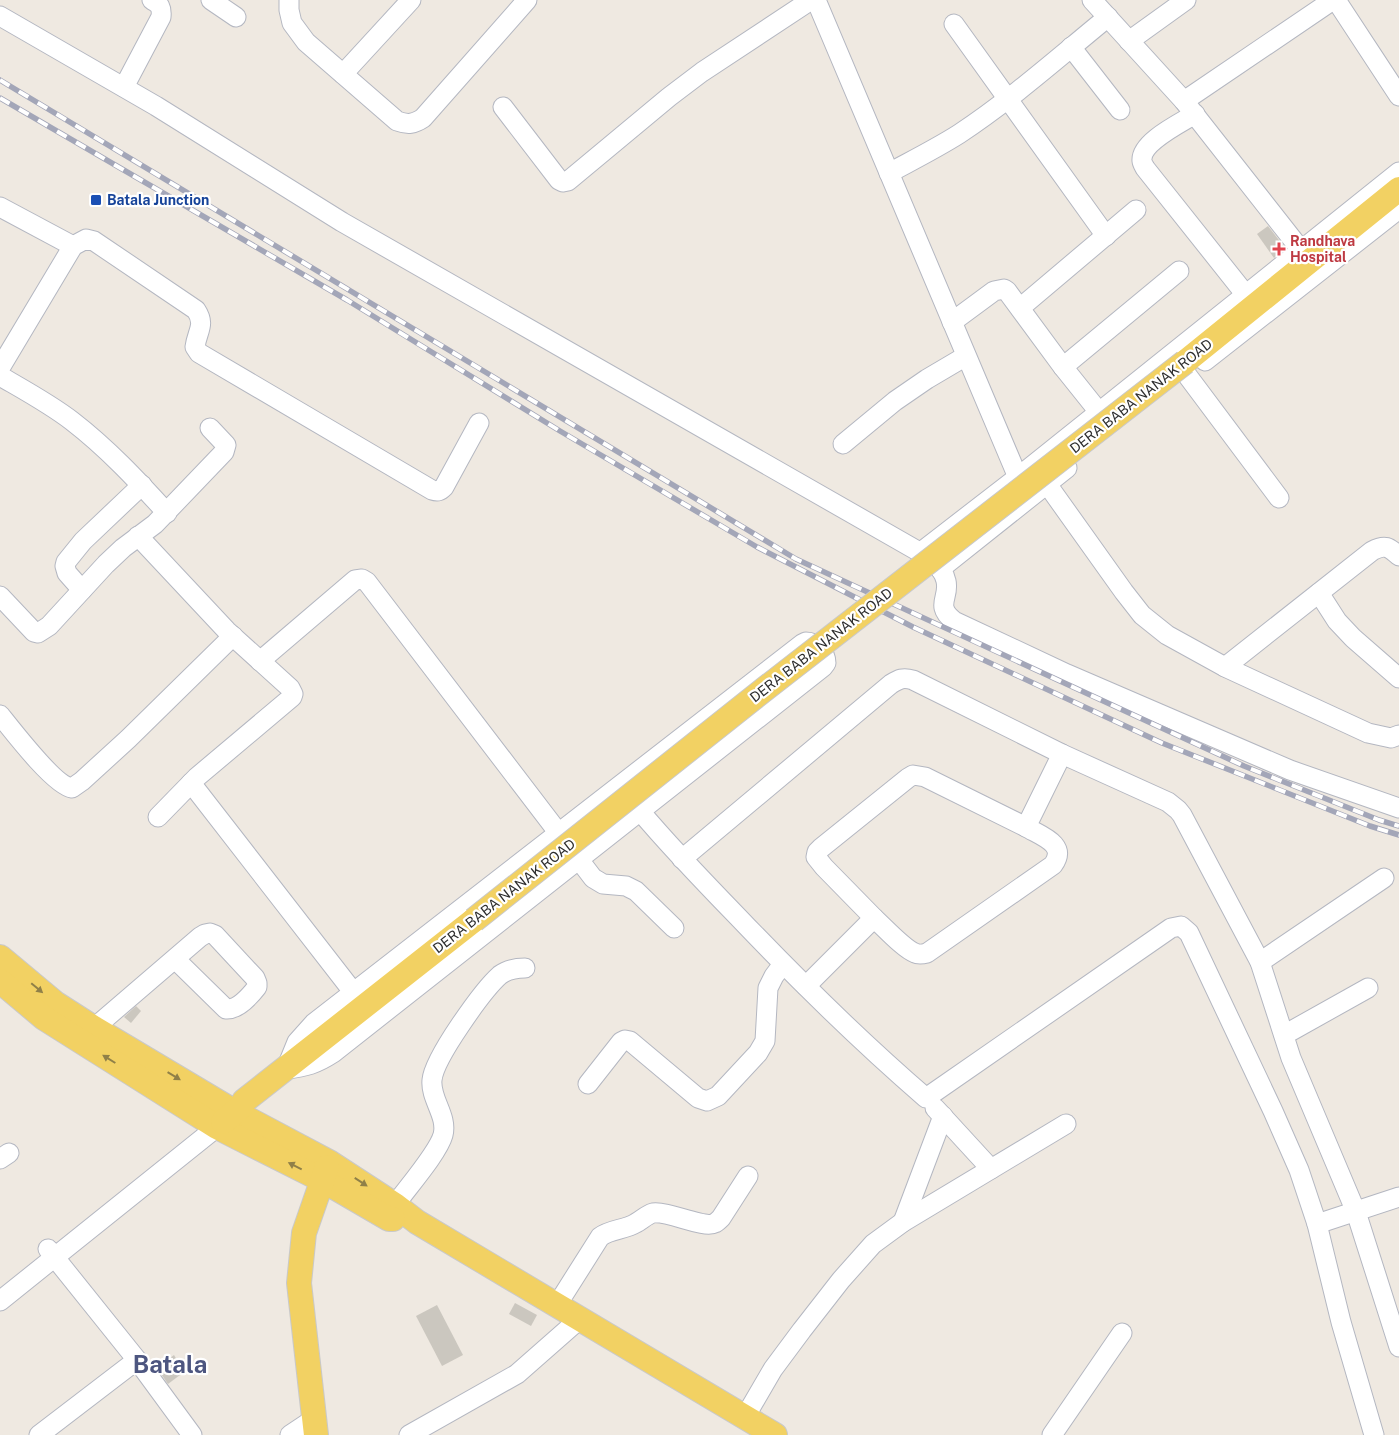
<svg xmlns="http://www.w3.org/2000/svg" width="1399" height="1435" font-family="'Public Sans',sans-serif">
  <style>
    .building { fill: #cbc7bf }
    .lines { fill: none; stroke-linecap: round; stroke-linejoin: round }
    .minor-casing { stroke: #b4b7c1; stroke-width: 21 }
    .major-casing { stroke: #c9c9c9; stroke-width: 26 }
    .minor { stroke: #fff; stroke-width: 19 }
    .major { stroke: #f2d163; stroke-width: 24 }
    .rail-casing { stroke: #a3a6b8; stroke-width: 5.5 }
    .rail { stroke: #fff; stroke-width: 4; stroke-dasharray: 11; stroke-linecap: butt }
    .major-bridge-casing { stroke: #c9c9c9; stroke-width: 26; stroke-linecap: butt }
    .major-bridge { stroke: #f2d163; stroke-width: 24 }
    .oneway { fill: #908048 }
    .transit-dot { fill: #1a4fb4; stroke: #fff; stroke-width: 2 }
    .health-dot { fill: #e0444e; stroke: #fff; stroke-width: 2 }
    .labels { text-anchor: middle; dominant-baseline: central; stroke-width: 4.5; stroke-linejoin: round; paint-order: stroke }
    .transit-label { font-size: 14px; font-weight: bold; fill: #164399; stroke: #fff; text-anchor: start }
    .health-label { font-size: 14px; font-weight: bold; fill: #be3a42; stroke: #fff; text-anchor: start }
    .street-label { font-size: 14px; fill: #2e2e2e; stroke: #fff }
    .town-label { font-size: 24px; font-weight: bold; fill: #4d5680; stroke: #fff }
  </style>
  <rect width="100%" height="100%" fill="#efe9e1"/>
  <!-- building -->
  <g class="building">
    <path d="M1268,226L1285,248L1274,258L1257,234Z"/>
    <path d="M136,1006L141,1011L131,1023L124,1017Z"/>
    <path d="M515,1303L537,1315L531,1326L509,1314Z"/>
    <path d="M437,1305L463,1355L442,1366L416,1316Z"/>
    <path d="M174,1355L184,1372L168,1384L157,1368Z"/>
  </g>
  <g class="lines">
    <defs>
      <g id="minor">
        <path d="M211,0L236,17"/>
        <path d="M289,0V10L292,23L306,42L397,121C408,125 414,124 423,118L527,0"/>
        <path d="M816,0L1022,487"/>
        <path d="M1092,0L1184,101L1301,250"/>
        <path d="M1336,0L1399,96"/>
        <path d="M0,16L156,106L342,222L930,558C937,564 944,571 946,581C950,598 934,605 954,621L1067,674L1290,770L1399,808"/>
        <path d="M954,24L1106,236"/>
        <path d="M1129,41L1186,0"/>
        <path d="M1071,47L1120,110"/>
        <path d="M343,74L411,0"/>
        <path d="M124,87L161,17C162,8 160,4 152,0"/>
        <path d="M1184,101L1333,0"/>
        <path d="M503,107L559,180L563,182L568,181L669,97L702,72L811,0"/>
        <path d="M1195,114C1181,123 1140,142 1142,161C1142,163 1144,166 1145,168L1246,295"/>
        <path d="M889,173C913,160 937,148 959,134C1012,99 1059,57 1108,17"/>
        <path d="M0,207L73,246"/>
        <path d="M1020,308L1136,210"/>
        <path d="M952,322L994,291L1004,289L1007,291L1063,367L1099,412"/>
        <path d="M1205,361L1399,209"/>
        <path d="M1063,367L1179,271"/>
        <path d="M0,368L73,246L86,239L94,241L196,310C206,325 197,331 195,347L199,353L432,490C438,492 440,491 444,487L479,423"/>
        <path d="M1187,375L1279,498"/>
        <path d="M0,376C24,390 50,404 72,421C107,448 137,480 167,513"/>
        <path d="M843,444L895,401L927,379L966,356"/>
        <path d="M1047,484L1124,592L1142,615L1167,635L1225,667L1368,733L1391,738L1399,735"/>
        <path d="M138,536L227,631L290,688L293,694L292,697L197,777L158,817"/>
        <path d="M921,552L1018,477L1399,172"/>
        <path d="M940,569L1067,468"/>
        <path d="M82,590L67,573L65,566L66,562L83,541L142,485"/>
        <path d="M1319,593L1337,621L1353,638L1399,678"/>
        <path d="M0,596L34,632L38,633L49,626L106,564L123,548L155,524L224,452L226,445L210,428"/>
        <path d="M806,642C816,642 826,653 826,663L823,667L333,1053C316,1064 306,1067 286,1069L297,1042L314,1023L802,644Z"/>
        <path d="M260,661L355,580L362,579L367,582L593,878L603,884L626,886L636,891L674,928"/>
        <path d="M1225,667L1372,551C1385,544 1389,547 1399,556"/>
        <path d="M0,715C12,730 55,786 72,788L82,781L128,739L233,636"/>
        <path d="M191,783L354,993"/>
        <path d="M640,811C671,848 704,882 738,917C798,980 860,1041 926,1098L1171,928L1181,926L1189,933L1273,1111L1299,1170L1317,1224L1341,1322L1374,1435"/>
        <path d="M682,859L891,684C899,679 903,677 913,680L1062,754L1168,802L1178,810L1182,815L1260,962L1291,1058L1356,1212L1399,1347"/>
        <path d="M874,918L824,867L816,857L817,852L821,848L908,778L913,775L925,777L1026,827"/>
        <path d="M1260,962L1384,878"/>
        <path d="M806,986L874,918C884,927 904,949 915,953C919,955 923,954 927,953L1053,865C1068,844 1041,836 1026,827L1062,754"/>
        <path d="M94,1028L200,937L205,934L210,933L215,935L255,978L257,983V987C250,996 238,1010 226,1009L175,959"/>
        <path d="M1284,1035L1368,988"/>
        <path d="M588,1084L621,1042L625,1040L630,1041L698,1098L707,1101L718,1096L758,1053L765,1041L768,988L774,976L783,964"/>
        <path d="M935,1108L991,1169"/>
        <path d="M0,1159L9,1153"/>
        <path d="M395,1205C407,1188 438,1153 443,1135C448,1116 430,1099 432,1080C434,1058 483,990 500,975C508,969 516,968 525,968"/>
        <path d="M903,1222L943,1116"/>
        <path d="M1317,1224L1399,1197"/>
        <path d="M48,1249L137,1360L192,1435"/>
        <path d="M0,1301L217,1127"/>
        <path d="M557,1305L600,1237C610,1229 625,1230 636,1223C642,1220 646,1215 653,1213C669,1211 704,1229 715,1223C717,1222 719,1220 721,1218L748,1176"/>
        <path d="M745,1417L773,1369L802,1330L841,1280L873,1244L903,1222L1066,1124"/>
        <path d="M39,1435L137,1360"/>
        <path d="M290,1435L314,1419"/>
        <path d="M409,1435L517,1374L575,1323"/>
        <path d="M1052,1435L1122,1333"/>
      </g>
      <g id="major">
        <path d="M1185,362L1399,189"/>
        <path d="M0,957L55,1003L94,1028L235,1112L329,1162L395,1205L417,1222L775,1435"/>
        <path d="M0,981L44,1018L217,1127L322,1180L389,1219H393"/>
        <path d="M223,1122L242,1106L244,1101L474,920"/>
        <path d="M316,1435L299,1283L304,1233L327,1167"/>
      </g>
    </defs>
    <!-- minor casing -->
    <use href="#minor" class="minor-casing"/>
    <!-- major casing -->
    <use href="#major" class="major-casing"/>
    <!-- minor -->
    <use href="#minor" class="minor"/>
    <!-- major -->
    <use href="#major" class="major"/>
    <defs>
      <g id="rail">
        <path d="M0,80L796,559L1244,766L1379,820L1399,826"/>
        <path d="M0,98L347,300L560,431L757,547L913,627L1162,743L1370,826L1399,835"/>
      </g>
    </defs>
    <!-- rail casing -->
    <use href="#rail" class="rail-casing"/>
    <!-- rail -->
    <use href="#rail" class="rail"/>
    <defs>
      <path id="major-bridge" d="M474,920L766,688L1185,362"/>
    </defs>
    <!-- major-bridge casing -->
    <use href="#major-bridge" class="major-bridge-casing"/>
    <!-- major-bridge -->
    <use href="#major-bridge" class="major-bridge"/>
  </g>
  <!-- one-way arrows -->
  <defs><path id="oneway-solid" d="M-6-.8H1V-3.2L6.5 0L1 3.2V.8H-6Z" transform="scale(1.25)"/></defs>
  <g class="oneway">
    <use href="#oneway-solid" transform="translate(37 988) rotate(40)"/>
    <use href="#oneway-solid" transform="translate(109 1059) rotate(-148)"/>
    <use href="#oneway-solid" transform="translate(174 1076) rotate(31)"/>
    <use href="#oneway-solid" transform="translate(295 1166) rotate(-153)"/>
    <use href="#oneway-solid" transform="translate(361 1182) rotate(33)"/>
  </g>
  <!-- markers -->
  <rect class="transit-dot" x="90" y="194" width="12" height="12" rx="2.5"/>
  <path class="health-dot" d="M1276.5 241.5h5v5h5v5h-5v5h-5v-5h-5v-5h5z"/>
  <g class="labels">
    <!-- transit labels -->
    <g class="transit-label">
      <text x="107" y="200">Batala Junction</text>
    </g>
    <!-- health labels -->
    <g class="health-label">
      <text x="1290" y="241">Randhava<tspan x="1290" dy="16">Hospital</tspan></text>
    </g>
    <!-- street labels -->
    <g class="street-label">
      <text transform="translate(1141 396) rotate(-38)">DERA BABA NANAK ROAD</text>
      <text transform="translate(821 645) rotate(-38)">DERA BABA NANAK ROAD</text>
      <text transform="translate(504 896) rotate(-38)">DERA BABA NANAK ROAD</text>
    </g>
    <!-- town labels -->
    <g class="town-label">
      <text x="170" y="1364">Batala</text>
    </g>
  </g>
</svg>
